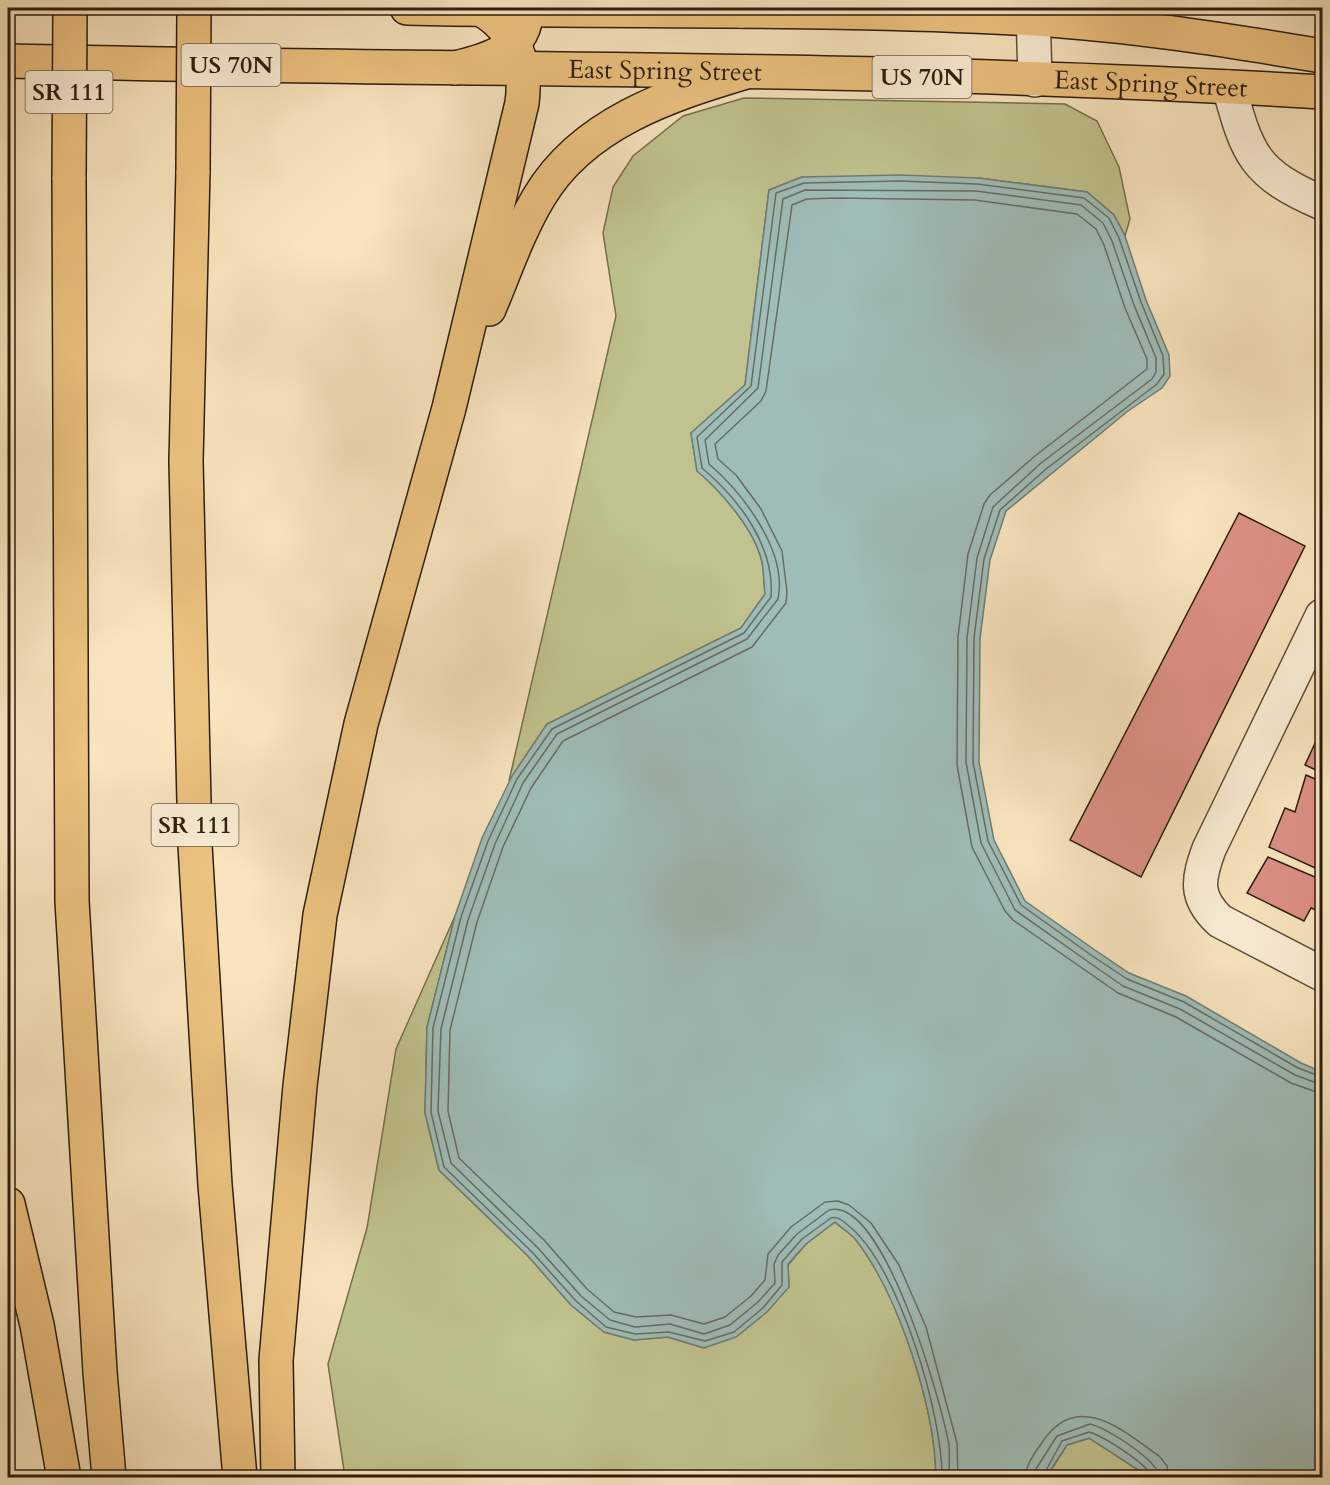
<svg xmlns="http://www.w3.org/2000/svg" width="1330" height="1485" font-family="Cardo,serif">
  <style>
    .green { fill: #c0c38f; stroke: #76704e; stroke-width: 1.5 }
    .water { fill: #9fbdb8; stroke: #717d73; stroke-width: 1.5 }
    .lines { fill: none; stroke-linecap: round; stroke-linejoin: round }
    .shore { stroke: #666d62; stroke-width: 1.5 }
    .building { fill: #dc9085; stroke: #2d1d0c; stroke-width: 1.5 }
    .street-casing { stroke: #604f38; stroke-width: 36 }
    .primary-casing { stroke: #2d1d0c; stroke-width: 36 }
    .highway-casing { stroke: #2d1d0c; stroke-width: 36 }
    .street { stroke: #faedd5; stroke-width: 33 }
    .primary { stroke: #ecc27f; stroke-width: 33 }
    .highway { stroke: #ecc27f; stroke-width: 33 }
    .highway-bridge-casing { stroke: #2d1d0c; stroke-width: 36; stroke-linecap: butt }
    .highway-bridge { stroke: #ecc27f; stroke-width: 33 }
    .labels { text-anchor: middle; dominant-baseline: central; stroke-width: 6; stroke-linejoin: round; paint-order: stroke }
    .shield { fill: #faedd5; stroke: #6a5b48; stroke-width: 1.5 }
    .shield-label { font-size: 24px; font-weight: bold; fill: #2d1d0c }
    .street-label { font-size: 26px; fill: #2d1d0c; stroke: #faedd5 }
  </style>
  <rect width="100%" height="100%" fill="#f8e4be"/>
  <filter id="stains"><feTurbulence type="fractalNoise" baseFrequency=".00333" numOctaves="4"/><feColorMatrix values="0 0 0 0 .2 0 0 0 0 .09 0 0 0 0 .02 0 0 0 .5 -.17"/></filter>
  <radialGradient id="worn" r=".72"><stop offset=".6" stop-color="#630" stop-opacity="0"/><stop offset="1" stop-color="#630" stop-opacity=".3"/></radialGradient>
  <!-- green -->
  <g class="green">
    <path d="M744,98L1065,104L1097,121L1119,167L1130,219L1125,236L1114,215L1087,192L978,178L802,177L769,190L745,385L691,433L697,471C721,491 755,530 762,562C764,572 764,584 765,594L741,628L547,724L509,781L616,316L603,233L613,187L633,156L683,116Z"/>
    <path d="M455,916L427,1027L425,1113L439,1170L528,1256L571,1305L604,1332L634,1340L668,1337L704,1348L789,1287L788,1265L806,1244L835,1222C841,1228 850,1233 856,1240C899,1295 935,1408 936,1477H345L328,1364L367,1228L396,1049Z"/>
    <path d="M1090,1438L1149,1477L1046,1478L1067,1445Z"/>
  </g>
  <!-- water -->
  <path class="water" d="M900,175L978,178L1087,192L1114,215L1125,236L1146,300L1169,355L1170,376L1162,388L1128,411L1006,511L990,560L980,639L979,762L994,840L1025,901L1095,950L1129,973L1186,996L1301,1063L1322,1072V1477H1149L1089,1438L1067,1445L1046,1477H936C935,1407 899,1296 856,1240C850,1233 842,1228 835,1222L806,1244L788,1264L789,1287L767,1312L736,1337L704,1348L668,1337L634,1340L604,1332L571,1305L528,1256L439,1170L425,1113L427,1027L455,916L482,838L512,776L547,724L741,628L765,594C764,584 764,572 762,562C755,530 721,491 697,471L691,433L745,385L769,190L802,177Z"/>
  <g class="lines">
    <!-- shore -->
    <g class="shore">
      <path d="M942,1478C943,1416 899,1267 850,1227C844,1222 839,1216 831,1218L802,1239L782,1262V1285L763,1308L734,1332L705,1341L669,1332L635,1334L606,1327L576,1301L532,1252L444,1167L431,1112L433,1028L461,917L488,841L517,779L552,729L744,633L771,597C775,546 739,499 702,468L697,437L751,386L776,193L804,183L900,181L977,184L1084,198L1109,218L1119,238L1141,302L1163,356L1164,374L1157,384L1046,469L1000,510L984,559L974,638L973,762L988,841L1021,905L1091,955L1127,979L1184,1002L1298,1068L1322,1077"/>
      <path d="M949,1478C949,1467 950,1456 949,1445C942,1405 884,1196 829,1210L797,1234L778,1255L774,1264L775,1283L758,1302L730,1325L704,1334L670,1324L635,1327L610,1320L581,1296L537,1247L451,1163L438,1111L441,1029L468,920L495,844L523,783L557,734L747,639L778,599C788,552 743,493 709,464L705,440L758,388L783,199L805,190L976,191L1081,205L1103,223L1112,241L1134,305L1156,358V372L1152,379L1041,463L993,507L977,558L967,638L966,762L981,843L1015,910L1087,961L1123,986L1180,1009L1295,1075L1322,1085"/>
      <path d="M958,1478L957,1443L926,1327L899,1265L871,1223L849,1205L838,1201L825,1202L791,1227L768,1254L765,1280L751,1296L725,1317L704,1324L671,1315L636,1317L614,1312L587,1289L544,1240L459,1158L448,1111L450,1030L477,922L503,847L531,788L563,741L752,647L786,603L787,592L782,551L761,509L736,475L718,459L715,444L761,401L766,391L792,205L807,199L836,198L975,200L1077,214L1096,229L1104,245L1125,308L1147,359V369L1035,456L990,495L984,504L968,554L958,637L957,765L972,847L1005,911L1013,920L1118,993L1176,1017L1291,1083L1322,1094"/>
      <path d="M1025,1478C1026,1465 1034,1454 1041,1444C1076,1388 1123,1430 1160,1457L1167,1466L1169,1478"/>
      <path d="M1034,1478L1036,1469L1057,1436L1090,1424C1106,1427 1159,1461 1160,1478"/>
      <path d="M1042,1478L1062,1441L1089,1432C1103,1436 1150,1465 1152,1478"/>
    </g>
  </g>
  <!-- building -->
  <g class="building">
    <path d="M1239,513L1305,546L1141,877L1070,840Z"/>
    <path d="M1322,728V773L1305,765Z"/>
    <path d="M1306,775L1322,782V871L1269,847L1285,808L1295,812Z"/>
    <path d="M1268,857L1322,880L1321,912L1311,908L1304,921L1247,893Z"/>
  </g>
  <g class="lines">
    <defs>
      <g id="street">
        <path d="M1033,8L1035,80"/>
        <path d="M1229,87C1248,156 1254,173 1322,203"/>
        <path d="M1322,616L1209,849C1198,879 1194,897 1220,921L1322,974"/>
      </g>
      <g id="primary">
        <path d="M407,8C616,13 826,7 1034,19C1131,25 1227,40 1322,56"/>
        <path id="s1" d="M8,61C446,71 885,65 1322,92"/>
      </g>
      <g id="highway">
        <path d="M719,8L741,11"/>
        <path d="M455,68C489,60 528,49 526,8"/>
        <path d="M193,171L186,461L195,845L215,1185L240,1478"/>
        <path d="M69,177L72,901L100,1372L109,1478"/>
        <path d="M489,309C505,271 518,232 539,197C583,123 669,95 746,72"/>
        <path d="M8,1204L37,1325L64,1478"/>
        <path d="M278,1478L276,1360L300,1086L320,915L361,724L449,408L522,103C527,65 515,27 480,9"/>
      </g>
    </defs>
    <!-- street casing -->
    <use href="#street" class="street-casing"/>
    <!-- primary casing -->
    <use href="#primary" class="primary-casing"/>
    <!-- highway casing -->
    <use href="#highway" class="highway-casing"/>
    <!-- street -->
    <use href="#street" class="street"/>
    <!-- primary -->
    <use href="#primary" class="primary"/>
    <!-- highway -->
    <use href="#highway" class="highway"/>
    <defs>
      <g id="highway-bridge">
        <path d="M193,171L194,8"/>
        <path d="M69,177L70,8"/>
      </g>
    </defs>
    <!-- highway-bridge casing -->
    <use href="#highway-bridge" class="highway-bridge-casing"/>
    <!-- highway-bridge -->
    <use href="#highway-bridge" class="highway-bridge"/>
  </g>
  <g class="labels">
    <!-- shield labels -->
    <g class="shield">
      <rect x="181.5" y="44" width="99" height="42" rx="4.5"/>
      <rect x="872.5" y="56" width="99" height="42" rx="4.5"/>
      <rect x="25.5" y="71" width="87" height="42" rx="4.5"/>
      <rect x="151.5" y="804" width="87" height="42" rx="4.5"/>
    </g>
    <g class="shield-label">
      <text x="231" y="65">US 70N</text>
      <text x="922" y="77">US 70N</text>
      <text x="69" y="92">SR 111</text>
      <text x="195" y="825">SR 111</text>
    </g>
    <!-- street labels -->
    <g class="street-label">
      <text stroke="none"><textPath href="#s1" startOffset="657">East Spring Street</textPath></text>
      <text stroke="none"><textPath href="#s1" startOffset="1143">East Spring Street</textPath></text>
    </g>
  </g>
  <!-- margin -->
  <rect width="1330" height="1485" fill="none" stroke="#f8e4be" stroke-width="30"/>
  <rect x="9" y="9" width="1312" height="1467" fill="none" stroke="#2d1d0c" stroke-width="3"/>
  <rect x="15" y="15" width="1300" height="1455" fill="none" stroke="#2d1d0c" stroke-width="1.5"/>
  <rect width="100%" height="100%" filter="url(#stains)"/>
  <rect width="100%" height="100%" fill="url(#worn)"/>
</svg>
